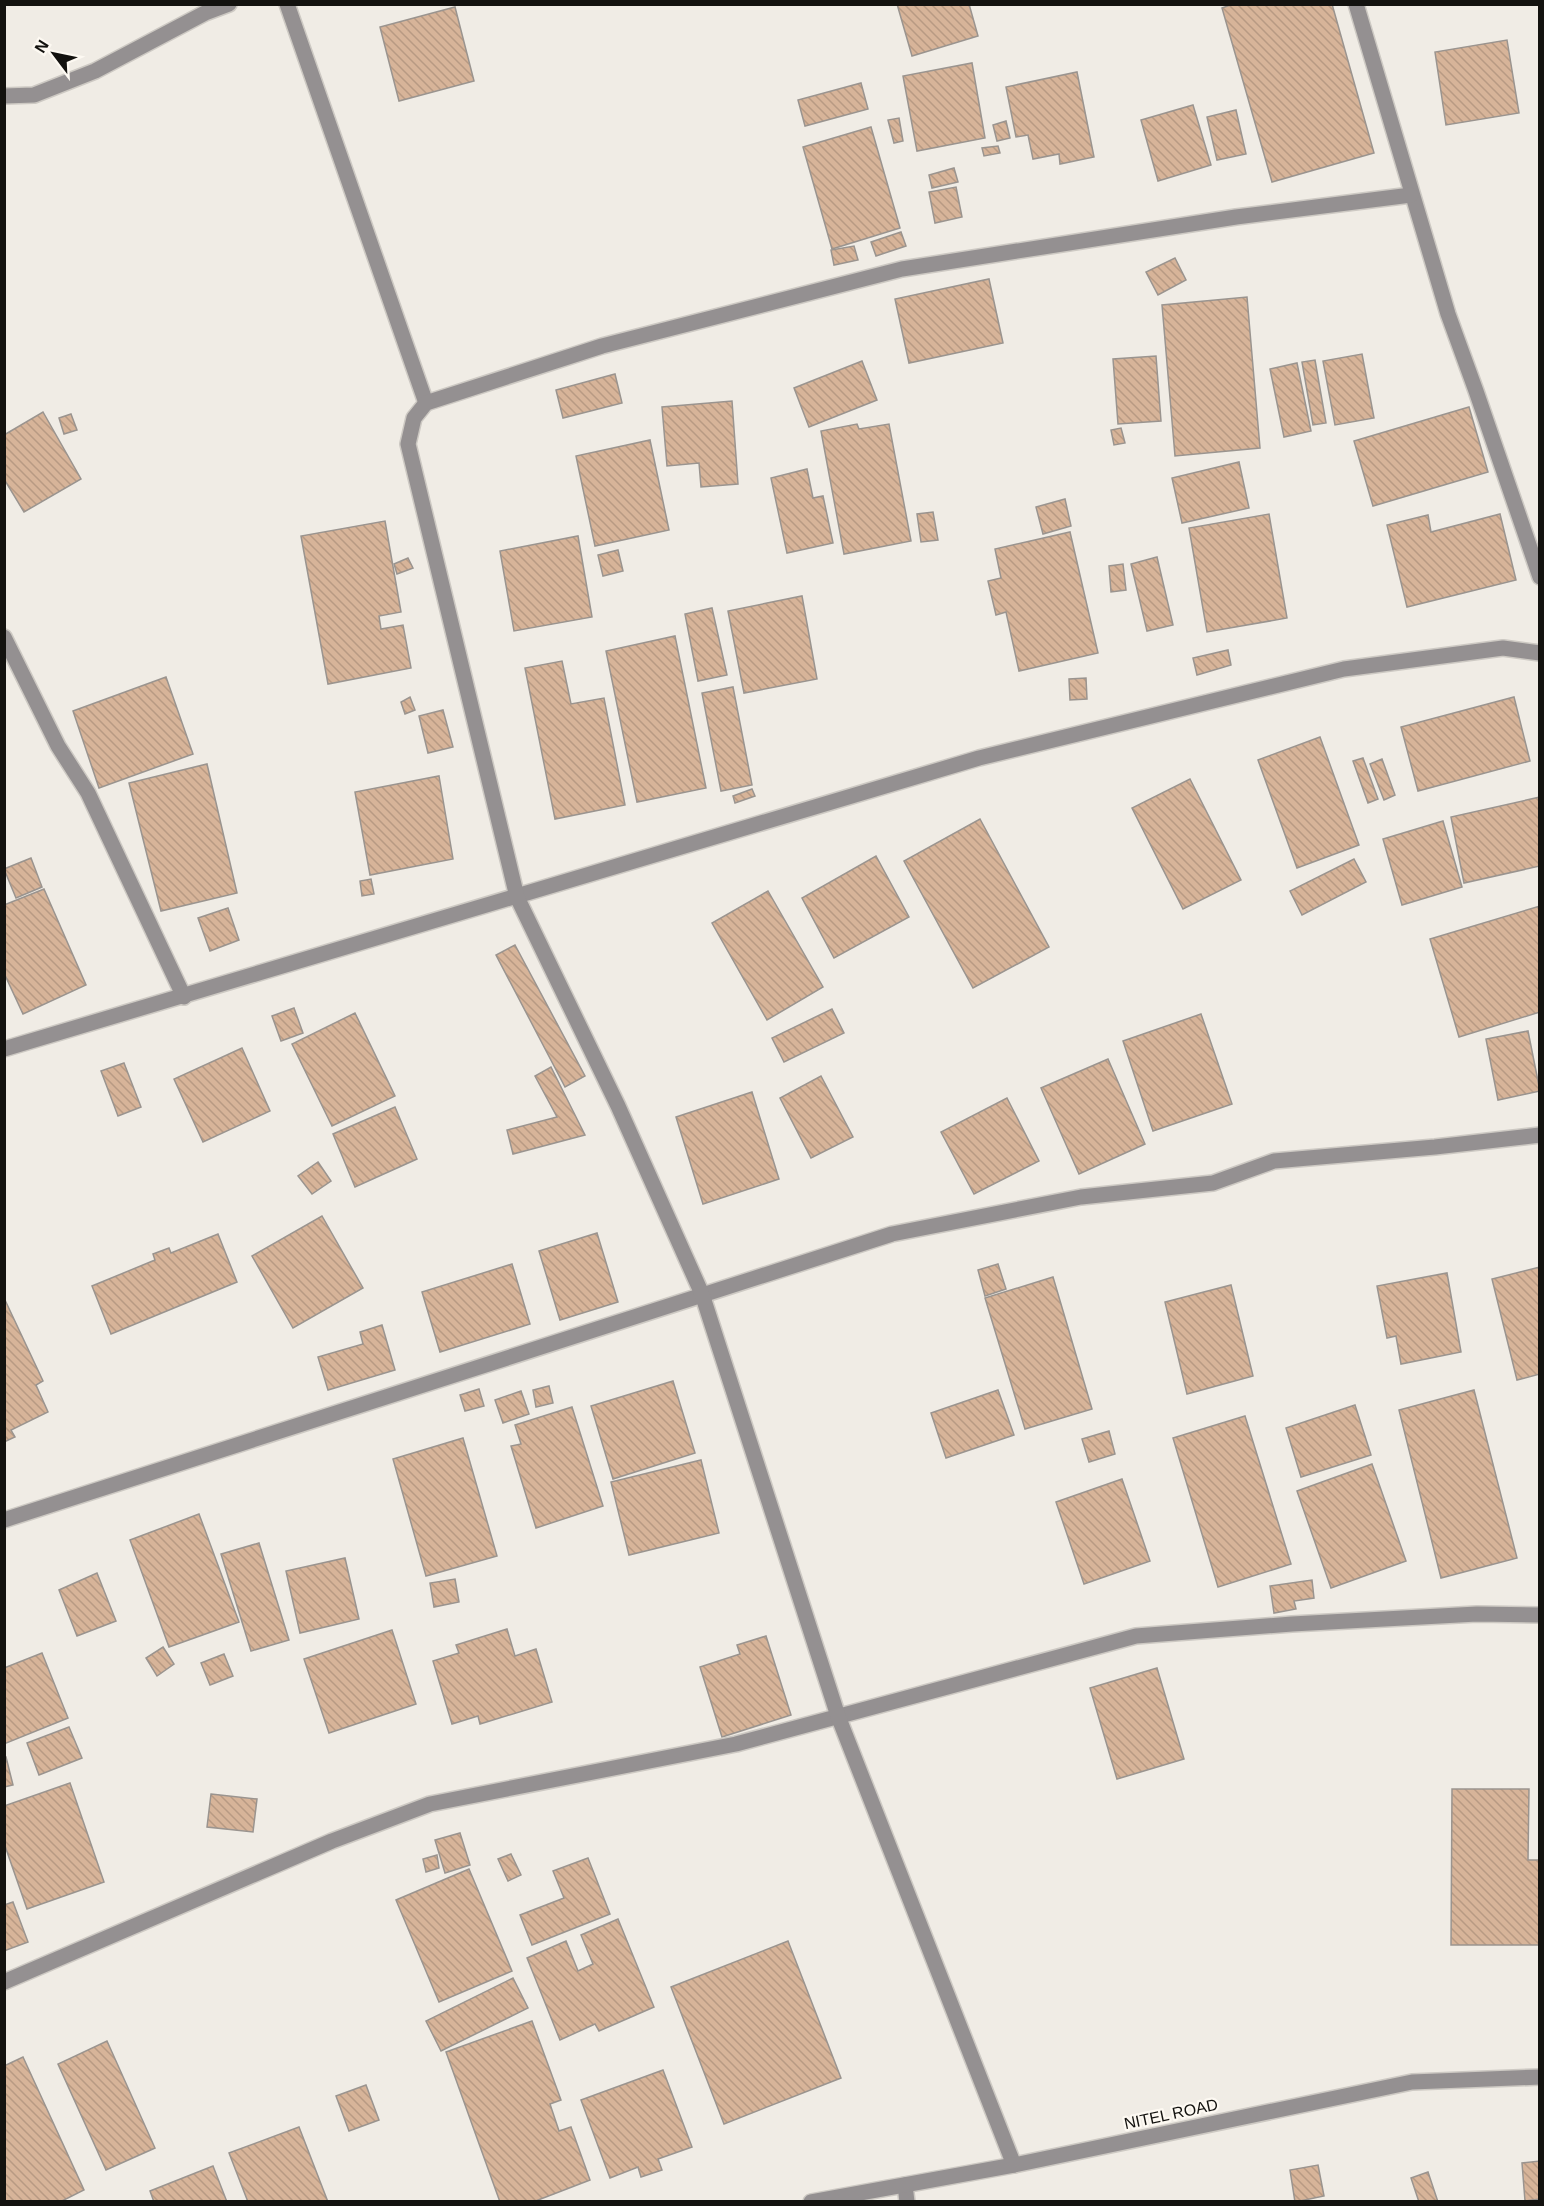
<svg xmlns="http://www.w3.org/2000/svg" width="1544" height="2206" font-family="Helvetica,sans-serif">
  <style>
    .building { fill: url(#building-back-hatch); stroke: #9a948f; stroke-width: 1.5 }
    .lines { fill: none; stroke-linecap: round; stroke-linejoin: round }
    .minor-casing { stroke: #cdc9c3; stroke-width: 18 }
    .minor { stroke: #949091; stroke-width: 15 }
    .labels { text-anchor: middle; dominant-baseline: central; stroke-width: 4.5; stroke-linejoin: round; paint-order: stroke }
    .street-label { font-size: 16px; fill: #13120f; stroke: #fdf9f2 }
  </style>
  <defs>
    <pattern id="building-back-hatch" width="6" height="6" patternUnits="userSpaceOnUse" patternTransform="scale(1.5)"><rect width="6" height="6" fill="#d7b499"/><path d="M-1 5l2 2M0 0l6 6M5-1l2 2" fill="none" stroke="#b89a83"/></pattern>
  </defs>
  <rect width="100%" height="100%" fill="#f0ece5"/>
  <!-- building -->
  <g class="building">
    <path d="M897,4H969L978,36L912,56Z"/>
    <path d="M1233,4H1332L1374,153L1272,182L1222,8Z"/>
    <path d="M455,7L474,81L399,101L380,27Z"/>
    <path d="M1507,40L1519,113L1446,125L1435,52Z"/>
    <path d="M972,63L985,138L917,151L903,76Z"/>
    <path d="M1077,72L1094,157L1060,164L1059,154L1033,159L1028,135L1016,137L1006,87Z"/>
    <path d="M861,83L868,109L805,126L798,100Z"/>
    <path d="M1193,105L1211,165L1158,181L1141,120Z"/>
    <path d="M1236,110L1246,154L1217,160L1207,117Z"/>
    <path d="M899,118L903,141L894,143L888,120Z"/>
    <path d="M1006,121L1010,138L997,141L993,125Z"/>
    <path d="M871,127L900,228L832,249L803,147Z"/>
    <path d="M998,146L1000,153L984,156L982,148Z"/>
    <path d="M954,168L958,182L932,188L929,175Z"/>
    <path d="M956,187L962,217L935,223L929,192Z"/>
    <path d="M901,232L906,246L876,256L871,242Z"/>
    <path d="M854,246L858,260L834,265L831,250Z"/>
    <path d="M1175,258L1186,280L1158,295L1146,272Z"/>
    <path d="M989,279L1003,343L909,363L895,299Z"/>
    <path d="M1247,297L1260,448L1175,456L1162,305Z"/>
    <path d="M1362,354L1374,418L1335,425L1323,361Z"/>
    <path d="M1156,356L1161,421L1118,424L1113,359Z"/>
    <path d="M1315,360L1326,423L1313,425L1302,362Z"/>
    <path d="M862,361L877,400L809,427L794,388Z"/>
    <path d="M1297,363L1311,431L1284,437L1270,369Z"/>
    <path d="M615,374L622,403L563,418L556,390Z"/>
    <path d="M732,401L738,484L701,487L699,463L667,466L662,407Z"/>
    <path d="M1469,407L1488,472L1373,506L1354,441Z"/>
    <path d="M43,412L81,479L24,512L4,479V435Z"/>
    <path d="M71,414L77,430L64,434L59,418Z"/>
    <path d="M857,424L859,429L889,424L911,541L844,554L821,431Z"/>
    <path d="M1121,428L1125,443L1114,445L1111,430Z"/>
    <path d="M650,440L669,530L595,546L576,456Z"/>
    <path d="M1239,462L1249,508L1182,523L1172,478Z"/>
    <path d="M807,469L813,498L823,496L833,543L787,553L771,478Z"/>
    <path d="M1065,499L1071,526L1043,534L1036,507Z"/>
    <path d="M933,512L938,540L921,542L917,514Z"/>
    <path d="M1269,514L1287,618L1207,632L1189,528Z"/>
    <path d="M1500,514L1516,580L1407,607L1387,525L1428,515L1431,532Z"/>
    <path d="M385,521L401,612L379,616L381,629L403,625L411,668L328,684L301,536Z"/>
    <path d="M1070,532L1098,653L1019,671L1006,612L996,615L988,581L1001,578L995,549Z"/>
    <path d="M578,536L592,617L514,631L500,551Z"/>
    <path d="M618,550L623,571L603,576L598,555Z"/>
    <path d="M1157,557L1173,625L1147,631L1131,564Z"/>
    <path d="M408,558L413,568L397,574L394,564Z"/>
    <path d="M1123,564L1126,590L1111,592L1109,566Z"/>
    <path d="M802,596L817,679L744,693L728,611Z"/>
    <path d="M712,608L727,675L698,681L685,614Z"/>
    <path d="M675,636L706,788L637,802L606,651Z"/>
    <path d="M1228,650L1231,665L1197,675L1193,658Z"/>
    <path d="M562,661L571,704L604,698L625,805L555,819L525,668Z"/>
    <path d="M166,677L193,754L99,788L73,711Z"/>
    <path d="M1086,678L1087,699L1070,700L1069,679Z"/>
    <path d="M733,687L752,785L721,791L702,693Z"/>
    <path d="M410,697L415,710L405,714L401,702Z"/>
    <path d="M1514,697L1530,761L1418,791L1401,727Z"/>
    <path d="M443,710L453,747L428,753L419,716Z"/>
    <path d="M1320,737L1359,845L1297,868L1258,760Z"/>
    <path d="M1363,758L1378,799L1368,803L1353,761Z"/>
    <path d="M1382,759L1395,795L1384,800L1370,764Z"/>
    <path d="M207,764L237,893L161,911L129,783Z"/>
    <path d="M439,776L453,859L370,875L355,792Z"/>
    <path d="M1190,779L1241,880L1183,909L1132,808Z"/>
    <path d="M752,789L755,796L735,803L733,796Z"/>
    <path d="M1540,797V866L1464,883L1451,817Z"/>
    <path d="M980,819L1049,947L973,988L904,861Z"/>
    <path d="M1443,821L1462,887L1402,905L1383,839Z"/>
    <path d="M876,856L909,917L834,958L802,898Z"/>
    <path d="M31,858L42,887L16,898L4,869Z"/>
    <path d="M1354,859L1366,882L1302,915L1290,891Z"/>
    <path d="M371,879L374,894L362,896L360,881Z"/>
    <path d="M44,889L86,985L23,1014L4,973V905Z"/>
    <path d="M768,891L823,987L767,1020L712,923Z"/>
    <path d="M1540,906V1012L1459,1037L1430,939Z"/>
    <path d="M228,908L239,940L210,951L198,918Z"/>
    <path d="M515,945L585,1076L565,1087L496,955Z"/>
    <path d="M294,1008L303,1033L281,1041L272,1016Z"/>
    <path d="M832,1009L844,1033L784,1062L772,1038Z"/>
    <path d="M355,1013L395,1096L332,1126L292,1044Z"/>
    <path d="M1201,1014L1232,1104L1153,1131L1123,1041Z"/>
    <path d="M1528,1031L1540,1091L1498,1100L1486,1039Z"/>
    <path d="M242,1048L270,1111L203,1142L174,1079Z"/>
    <path d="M1108,1059L1145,1144L1079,1174L1041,1088Z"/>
    <path d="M124,1063L141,1107L118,1116L101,1071Z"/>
    <path d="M551,1067L585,1135L513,1154L507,1130L557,1117L535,1076Z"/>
    <path d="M821,1076L853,1137L811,1158L780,1098Z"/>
    <path d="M752,1092L779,1179L703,1204L676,1117Z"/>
    <path d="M1007,1098L1039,1161L974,1194L941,1132Z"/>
    <path d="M395,1107L417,1159L355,1187L333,1134Z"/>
    <path d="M318,1162L331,1181L312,1194L298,1176Z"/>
    <path d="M322,1216L363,1288L293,1328L252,1256Z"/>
    <path d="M597,1233L618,1302L560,1320L539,1251Z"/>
    <path d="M218,1234L237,1282L111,1334L92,1286L155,1260L153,1254L169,1248L171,1253Z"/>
    <path d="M512,1264L530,1324L440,1352L422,1292Z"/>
    <path d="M998,1264L1006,1289L985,1296L978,1270Z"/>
    <path d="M1540,1267V1374L1517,1380L1492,1279Z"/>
    <path d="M1447,1273L1461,1352L1401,1364L1396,1336L1387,1338L1377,1286Z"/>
    <path d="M1053,1277L1092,1409L1025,1429L985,1298Z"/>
    <path d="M1231,1285L1253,1376L1187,1394L1165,1302Z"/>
    <path d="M5,1300L43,1381L36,1385L48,1412L11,1430L15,1437L4,1442Z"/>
    <path d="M382,1325L395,1370L328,1390L318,1357L363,1344L360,1332Z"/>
    <path d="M673,1381L695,1453L613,1479L591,1406Z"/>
    <path d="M549,1386L553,1403L536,1407L533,1390Z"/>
    <path d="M479,1389L484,1406L465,1411L460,1395Z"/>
    <path d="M998,1390L1014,1435L946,1458L931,1413Z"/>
    <path d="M1474,1390L1517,1558L1441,1578L1399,1410Z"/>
    <path d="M521,1391L529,1414L503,1423L495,1400Z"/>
    <path d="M1355,1405L1371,1455L1301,1477L1286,1428Z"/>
    <path d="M572,1407L603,1506L536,1528L511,1446L521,1444L515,1425Z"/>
    <path d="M1245,1416L1291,1564L1218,1587L1173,1438Z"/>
    <path d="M1109,1431L1115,1454L1089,1462L1082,1439Z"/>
    <path d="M463,1438L497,1556L426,1576L393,1459Z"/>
    <path d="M701,1460L719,1533L629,1555L611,1482Z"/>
    <path d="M1372,1464L1406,1561L1331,1588L1297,1491Z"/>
    <path d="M1122,1479L1150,1561L1084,1584L1056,1502Z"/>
    <path d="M199,1514L239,1622L169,1647L130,1540Z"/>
    <path d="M259,1543L289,1640L251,1651L221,1554Z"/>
    <path d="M345,1558L359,1619L300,1633L286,1571Z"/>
    <path d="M97,1573L116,1621L77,1636L59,1590Z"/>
    <path d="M455,1579L459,1602L434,1607L430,1583Z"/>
    <path d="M1312,1580L1314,1598L1294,1601L1296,1609L1274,1613L1270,1586Z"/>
    <path d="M507,1629L515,1656L536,1649L552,1702L480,1724L478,1716L452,1724L433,1661L459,1653L456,1645Z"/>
    <path d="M392,1630L416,1704L329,1733L304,1659Z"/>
    <path d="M766,1636L791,1715L722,1737L700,1667L740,1654L737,1645Z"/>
    <path d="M163,1647L174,1664L157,1676L146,1658Z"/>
    <path d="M42,1653L68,1718L4,1744V1668Z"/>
    <path d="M224,1654L233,1676L210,1685L201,1663Z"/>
    <path d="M1157,1668L1184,1759L1117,1779L1090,1688Z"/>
    <path d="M69,1727L82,1758L39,1775L27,1743Z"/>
    <path d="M6,1757L13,1785L4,1787V1758Z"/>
    <path d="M70,1783L104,1882L27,1909L4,1843V1806Z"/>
    <path d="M1452,1789H1529L1528,1860H1540V1945H1451Z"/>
    <path d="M211,1794L257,1799L253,1832L207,1827Z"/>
    <path d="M460,1833L470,1865L445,1873L435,1840Z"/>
    <path d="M511,1854L521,1875L508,1881L498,1859Z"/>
    <path d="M437,1855L439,1868L426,1872L423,1859Z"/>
    <path d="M588,1858L610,1914L532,1945L520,1915L564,1898L553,1871Z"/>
    <path d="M469,1869L512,1971L439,2002L396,1900Z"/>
    <path d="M13,1902L28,1942L4,1951V1905Z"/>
    <path d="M618,1919L654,2007L599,2031L595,2024L560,2040L527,1958L566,1941L578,1971L593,1964L581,1935Z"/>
    <path d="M788,1941L841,2078L724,2124L671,1987Z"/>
    <path d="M513,1978L528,2008L441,2051L426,2021Z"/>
    <path d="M532,2021L561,2100L550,2104L559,2131L571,2127L590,2180L533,2202H500L446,2052Z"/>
    <path d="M107,2041L155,2148L106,2170L58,2064Z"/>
    <path d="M23,2057L84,2190L60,2202H6L4,2197V2066Z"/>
    <path d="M663,2070L692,2147L658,2159L662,2170L641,2177L638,2167L610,2178L581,2100Z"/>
    <path d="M366,2085L379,2120L349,2131L336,2096Z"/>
    <path d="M299,2127L328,2202H248L229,2153Z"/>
    <path d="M1540,2161V2199L1525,2201L1522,2163Z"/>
    <path d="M1318,2165L1324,2196L1295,2202L1290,2170Z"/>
    <path d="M213,2166L227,2202H154L150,2191Z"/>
    <path d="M1428,2172L1438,2202H1419L1411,2178Z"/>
  </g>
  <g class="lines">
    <defs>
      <g id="minor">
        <path d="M287,4L426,403"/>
        <path d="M1356,4L1448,314L1476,391L1540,577"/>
        <path d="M4,96L34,95L95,71L205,13L229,4"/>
        <path d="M4,637L58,746L88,793L184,997"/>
        <path d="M4,1049L979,758L1344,669L1503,648L1540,653"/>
        <path d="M4,1520L892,1234L1081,1197L1213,1183L1274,1161L1435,1147L1540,1135"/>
        <path d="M4,1982L332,1841L430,1804L736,1744L1136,1636L1292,1624L1477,1614L1540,1615"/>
        <path d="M1014,2165L838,1716L702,1294L618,1106L517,897L408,444L414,418L426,403L602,346L902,269L1236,217L1411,195"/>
        <path d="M905,2185L907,2202"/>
        <path d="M811,2202L1014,2165L1412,2082L1540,2077"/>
      </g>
    </defs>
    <!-- minor casing -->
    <use href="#minor" class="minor-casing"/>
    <!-- minor -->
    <use href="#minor" class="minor"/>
  </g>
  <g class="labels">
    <!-- street labels -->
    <g class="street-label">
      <text transform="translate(1171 2114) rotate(-12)">NITEL ROAD</text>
    </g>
  </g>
  <!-- border -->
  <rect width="1544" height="2206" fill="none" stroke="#13120f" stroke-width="12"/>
  <!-- north arrow -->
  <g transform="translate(54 54) rotate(302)" stroke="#fdf9f2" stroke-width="4.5" paint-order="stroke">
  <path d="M0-4.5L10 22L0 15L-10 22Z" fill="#13120f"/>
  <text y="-9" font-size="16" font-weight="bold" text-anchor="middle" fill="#13120f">N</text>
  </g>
</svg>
